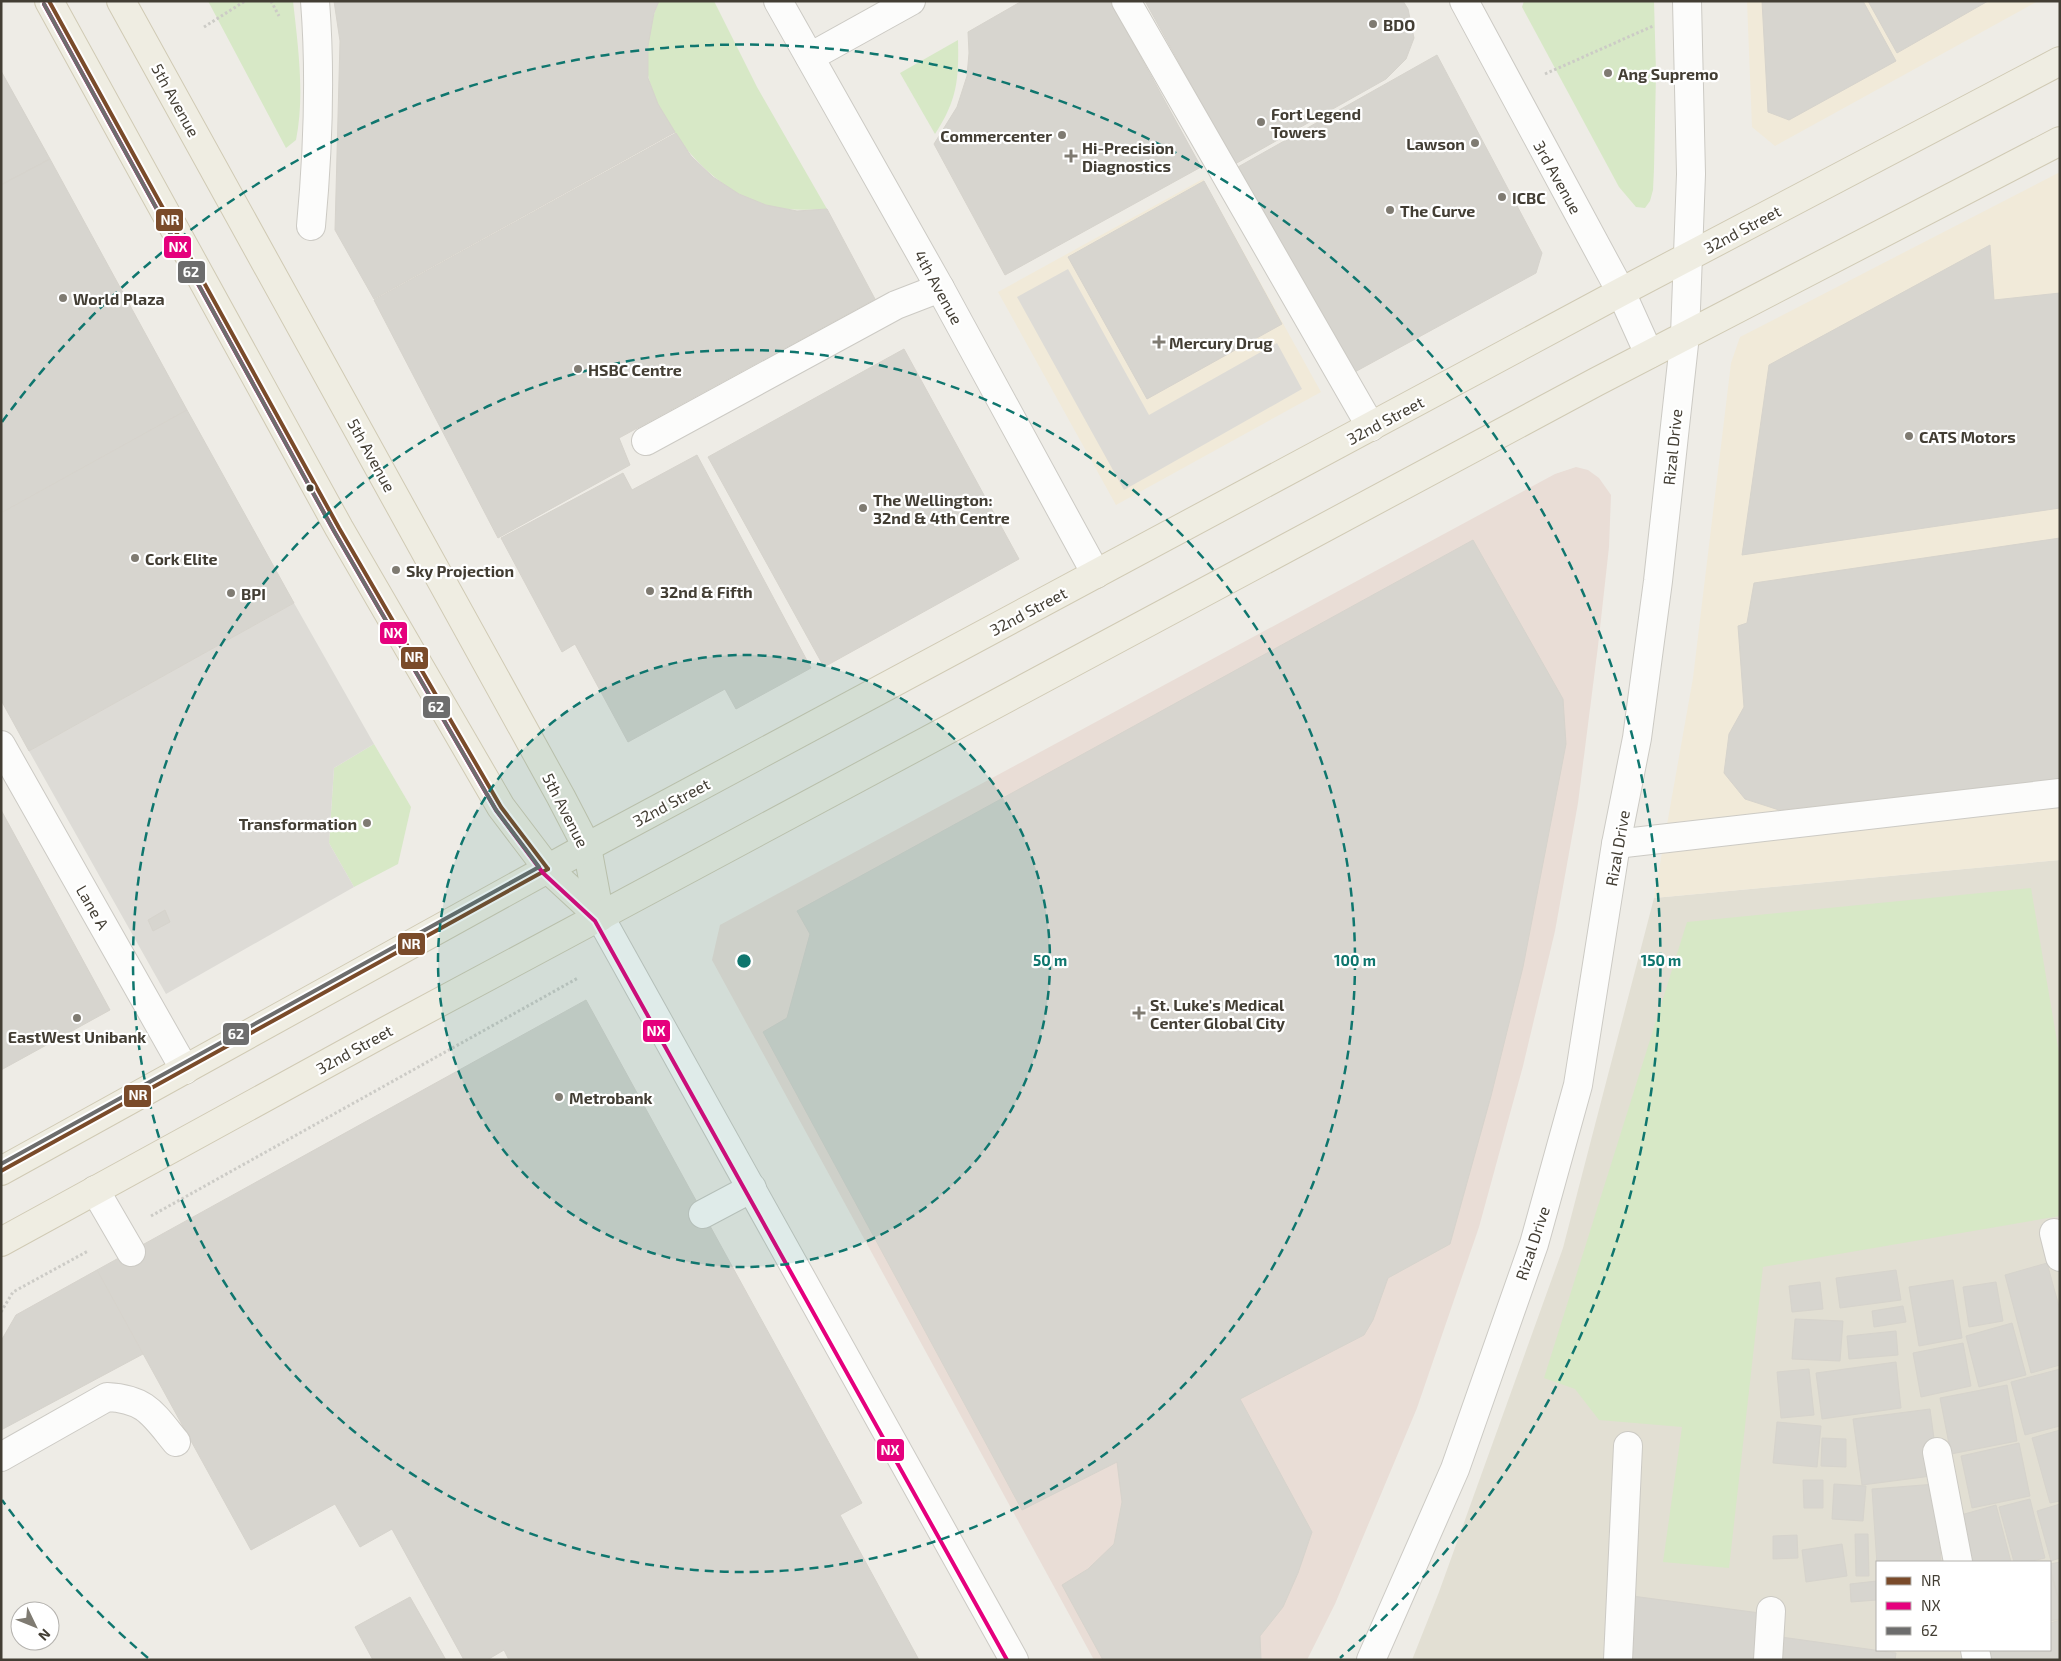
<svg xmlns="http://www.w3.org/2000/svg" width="2061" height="1661" font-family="'Exo 2',sans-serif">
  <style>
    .residential { fill: #e2dfd3; fill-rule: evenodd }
    .commercial { fill: #f1ead9 }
    .medical { fill: #e9ddd6 }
    .green { fill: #d7e8c6 }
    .parking { fill: #dddbd6 }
    .building { fill: #d7d5cf; stroke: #d6d3cc }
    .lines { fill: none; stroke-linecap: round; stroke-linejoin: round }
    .minor-casing { stroke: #cccac4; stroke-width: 30 }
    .major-casing { stroke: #d0cab4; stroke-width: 30 }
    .path { stroke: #cccbc6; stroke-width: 3; stroke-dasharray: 2.5 2.5; stroke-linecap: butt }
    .minor { stroke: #fcfcfb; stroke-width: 28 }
    .major { stroke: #efede2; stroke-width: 28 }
    .bus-1-casing { stroke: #fff; stroke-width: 8 }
    .bus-2-casing { stroke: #fff; stroke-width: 8 }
    .bus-3-casing { stroke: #fff; stroke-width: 8 }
    .bus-1 { stroke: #7a4b2a; stroke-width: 4 }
    .bus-2 { stroke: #e5007d; stroke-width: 4 }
    .bus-3 { stroke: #6d6d6d; stroke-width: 4 }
    .ring { fill: none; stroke: #0f766e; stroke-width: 2.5; stroke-dasharray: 9 6 }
    .poi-dot { fill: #7f7b72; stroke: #fff; stroke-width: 2 }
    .bus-dot { fill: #433e34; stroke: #fff; stroke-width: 2 }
    .labels { text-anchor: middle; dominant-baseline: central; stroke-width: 4.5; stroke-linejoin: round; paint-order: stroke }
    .poi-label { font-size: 16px; font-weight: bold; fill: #433e34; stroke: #fff; text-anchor: start }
    .street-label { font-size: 16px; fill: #433e34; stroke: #fff }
    .centre { fill: #0f766e; stroke: #fff; stroke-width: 2.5 }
    .ring-label { font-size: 15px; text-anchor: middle; font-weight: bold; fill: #0f766e; stroke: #fff; stroke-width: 4.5; stroke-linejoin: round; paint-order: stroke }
    .line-badge { stroke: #fff; stroke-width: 2 }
    .badge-label { font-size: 14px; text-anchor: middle; font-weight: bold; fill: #fff }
  </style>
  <rect width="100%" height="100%" fill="#eeece6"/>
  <!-- residential -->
  <path class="residential" d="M2060,860V1660H1412L1439,1592L1563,1248L1654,898ZM1877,1562H2050V1650H1877Z"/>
  <!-- commercial -->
  <g class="commercial">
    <path d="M1747,1H2038L1775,146L1752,127Z"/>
    <path d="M2060,172V860L1654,898L1693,678L1731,363L1740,337Z"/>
    <path d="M1203,179L1321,392L1116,505L998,292Z"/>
  </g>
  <!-- medical -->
  <path class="medical" d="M1576,467L1588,470L1599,478L1611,495L1609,547L1598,646L1578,803L1555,931L1523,1066L1479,1227L1417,1408L1335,1604L1307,1660H1094L712,960L720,925L1555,474Z"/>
  <!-- green -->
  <g class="green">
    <path d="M208,1H293C298,46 305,96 296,140L286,148Z"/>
    <path d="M659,1H714L757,87L827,209C806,210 786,211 766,205C714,191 662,131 649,79C643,58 650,21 659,1Z"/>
    <path d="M1524,1H1654L1656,73L1654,169L1653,190L1650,201L1645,208L1636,207L1619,187L1522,7Z"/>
    <path d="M958,40C959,80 957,100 935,134L900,73Z"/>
    <path d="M374,744L411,807L398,864L354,887L329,843L334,768Z"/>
    <path d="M2031,888L2060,1059V1216L1763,1267L1729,1568L1663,1562L1682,1427L1599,1420L1575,1389L1544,1378L1687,922Z"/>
  </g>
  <!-- parking -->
  <g class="parking">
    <path d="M1068,269L1149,415L1277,343L1302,389L1124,490L1017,297Z"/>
    <path d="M294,603L374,744L334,768L329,843L354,887L166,994L29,751Z"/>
  </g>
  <!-- building -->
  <g class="building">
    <path d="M334,1H659L654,13L648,46V78L658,104L675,132L374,299L335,230L340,41Z"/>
    <path d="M1022,1H1110L1201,167L1005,275L934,144L957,107L967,76L969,53L968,32Z"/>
    <path d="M1145,1H1403L1408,9L1414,38L1406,59L1386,79L1235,164Z"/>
    <path d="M1762,1H1863L1896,61L1789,120L1768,112Z"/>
    <path d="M1868,1H1988L1897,53Z"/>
    <path d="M1437,55L1542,253L1536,273L1353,373L1238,167Z"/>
    <path d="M1,71L50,159L1,185Z"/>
    <path d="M676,133L691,156L713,177L739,194L766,205L797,211L827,209L875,299L619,438L630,465L498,538L374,300Z"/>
    <path d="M50,159L187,410L1,513V185Z"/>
    <path d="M1204,181L1282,324L1147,399L1068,257Z"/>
    <path d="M1990,245L1994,300L2060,293V508L1742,555L1769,365Z"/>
    <path d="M904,349L1019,559L824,667L708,457Z"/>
    <path d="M187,410L294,603L29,751L1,700V513Z"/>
    <path d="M697,455L811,668L736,709L725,689L628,742L575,644L562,652L501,538L623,473L632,490Z"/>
    <path d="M2060,538V779L1779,810L1745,799L1724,773L1729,734L1744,707L1738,626L1747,623L1754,583Z"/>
    <path d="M1473,540L1563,699L1566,744L1523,967L1491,1096L1450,1244L1388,1278L1373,1320L1364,1335L1240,1399L1312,1532L1298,1573L1283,1607L1260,1636L1261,1660H1103L1062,1585L1088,1569L1114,1544L1122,1502L1117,1462L1022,1510L763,1032L787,1018L810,934L797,911Z"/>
    <path d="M1,810L110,1010L1,1070Z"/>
    <path d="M165,910L170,922L153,931L148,920Z"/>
    <path d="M586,1000L862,1503L840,1515L919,1660H509L504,1650L487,1660H464L392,1529L360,1547L335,1504L251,1550L97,1270Z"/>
    <path d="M2047,1263L2060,1310V1365L2031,1373L2005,1275Z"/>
    <path d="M97,1270L143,1354L1,1430V1341L16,1315Z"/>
    <path d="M1896,1270L1901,1300L1840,1308L1836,1278Z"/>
    <path d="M1953,1280L1962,1338L1919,1346L1909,1287Z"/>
    <path d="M1820,1282L1823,1309L1792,1312L1789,1286Z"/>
    <path d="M1996,1282L2003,1321L1969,1327L1963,1287Z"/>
    <path d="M1903,1306L1906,1322L1874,1327L1872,1311Z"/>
    <path d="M1795,1319L1843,1321L1840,1361L1792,1359Z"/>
    <path d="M2012,1323L2026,1375L1979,1387L1966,1336Z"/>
    <path d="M1896,1331L1898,1355L1849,1359L1847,1336Z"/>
    <path d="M1963,1343L1971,1386L1921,1397L1913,1353Z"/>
    <path d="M1896,1362L1901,1408L1822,1419L1816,1373Z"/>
    <path d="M1809,1369L1814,1415L1781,1418L1777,1372Z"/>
    <path d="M2060,1369V1426L2025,1435L2011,1382Z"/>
    <path d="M2007,1385L2017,1441L1951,1454L1940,1398Z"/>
    <path d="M1930,1409L1939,1475L1862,1485L1853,1419Z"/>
    <path d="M1777,1422L1821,1426L1817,1467L1773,1463Z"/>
    <path d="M2060,1430V1501L2050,1503L2032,1438Z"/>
    <path d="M1822,1438L1846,1439V1467L1821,1466Z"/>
    <path d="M2019,1443L2030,1496L1972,1508L1961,1456Z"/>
    <path d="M1803,1480H1823V1508H1804Z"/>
    <path d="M1834,1484L1866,1486L1863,1521L1832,1519Z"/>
    <path d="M1936,1484L1941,1562H1877V1565L1872,1489Z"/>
    <path d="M2030,1499L2045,1558L2028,1562H2014L1999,1507Z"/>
    <path d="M2060,1504V1558L2051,1561L2037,1511Z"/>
    <path d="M1996,1505L2011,1562H1966L1954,1517Z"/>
    <path d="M1855,1534H1868L1869,1576H1856Z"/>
    <path d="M1797,1535L1798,1558L1773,1559V1536Z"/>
    <path d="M1842,1544L1847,1576L1806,1582L1802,1550Z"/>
    <path d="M2060,1562V1605L2050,1568V1564Z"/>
    <path d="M2050,1570L2060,1605V1619L2050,1621Z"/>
    <path d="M1877,1581V1600L1851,1602L1850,1584Z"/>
    <path d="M1632,1596L1760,1613L1753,1660H1623Z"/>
    <path d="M410,1597L446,1660H373L355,1627Z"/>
    <path d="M2060,1620V1660H1990L1987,1650H2050V1623Z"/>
    <path d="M1781,1637L1896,1653L1895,1660H1778Z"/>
  </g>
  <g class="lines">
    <defs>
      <g id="minor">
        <path d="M778,1L940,288L1096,574"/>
        <path d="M1126,1L1371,427"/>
        <path d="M1464,1L1621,292L1649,354"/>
        <path d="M810,57L911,1"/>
        <path d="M311,226C318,151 321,77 315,1"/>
        <path d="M646,441L896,305L940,288"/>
        <path d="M1,745L185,1070"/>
        <path d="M1616,844L2060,793"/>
        <path d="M600,917L1014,1660"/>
        <path d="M95,1190L131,1252"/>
        <path d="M703,1214L752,1188"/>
        <path d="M2054,1233L2060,1257"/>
        <path d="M1937,1452L1958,1562"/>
        <path d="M1,1457L107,1397C146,1399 153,1414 176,1442"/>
        <path d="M1975,1650L1977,1660"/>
        <path d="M1371,1660L1455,1469L1534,1244L1578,1085L1616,844L1637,738L1658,581L1685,335L1691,174L1687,1"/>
        <path d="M1618,1660L1628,1446"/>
        <path d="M1768,1660L1771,1611"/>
      </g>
      <g id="major">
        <path d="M49,1L339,528L501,807L548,869L600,917"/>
        <path d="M121,1L561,797L587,847L600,917"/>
        <path d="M1,1171L587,847L1621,292L2060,61"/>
        <path d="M1,1242L386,1031L1596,382L2060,141"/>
      </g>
    </defs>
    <!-- minor casing -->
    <use href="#minor" class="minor-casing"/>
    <!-- major casing -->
    <use href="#major" class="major-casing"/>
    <!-- path -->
    <g class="path">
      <path d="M271,1L279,16"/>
      <path d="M204,27L245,1"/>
      <path d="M1545,74L1653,26"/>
      <path d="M151,1216L578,978"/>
      <path d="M1,1312L13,1292L88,1251"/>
    </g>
    <!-- minor -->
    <use href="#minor" class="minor"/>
    <!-- major -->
    <use href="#major" class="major"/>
    <defs>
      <g id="bus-1">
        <path d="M49,1L339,528L501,807L548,869"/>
        <path d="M1,1171L548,869"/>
      </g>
      <path id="bus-2" d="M44,4L334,531L496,810L543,873L595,921L1007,1660"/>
      <path id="bus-3" d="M1,1164L539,867L496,810L334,531L44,4"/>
    </defs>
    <!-- bus-1 casing -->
    <use href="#bus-1" class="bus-1-casing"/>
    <!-- bus-2 casing -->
    <use href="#bus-2" class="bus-2-casing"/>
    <!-- bus-3 casing -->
    <use href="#bus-3" class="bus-3-casing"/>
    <!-- bus-1 -->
    <use href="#bus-1" class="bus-1"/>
    <!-- bus-2 -->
    <use href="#bus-2" class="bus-2"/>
    <!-- bus-3 -->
    <use href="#bus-3" class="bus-3"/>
  </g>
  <!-- distance rings -->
  <circle cx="744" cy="961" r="306" fill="#0f766e" fill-opacity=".12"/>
  <g class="ring">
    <circle cx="744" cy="961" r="306"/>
    <circle cx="744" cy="961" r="611"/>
    <path d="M148 1658A917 917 0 0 1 2 1500M2 422A917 917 0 1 1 1340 1658"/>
  </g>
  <!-- markers -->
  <g class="poi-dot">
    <circle cx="1373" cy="24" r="5"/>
    <circle cx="1608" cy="73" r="5"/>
    <circle cx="1261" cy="122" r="5"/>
    <circle cx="1062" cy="135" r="5"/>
    <circle cx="1475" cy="143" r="5"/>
    <path d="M1068.5 148.5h5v5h5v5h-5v5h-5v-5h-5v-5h5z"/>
    <circle cx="1502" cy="197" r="5"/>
    <circle cx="1390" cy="210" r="5"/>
    <circle cx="63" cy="298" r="5"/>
    <path d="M1156.5 334.5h5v5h5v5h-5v5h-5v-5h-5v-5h5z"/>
    <circle cx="578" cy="369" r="5"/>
    <circle cx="1909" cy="436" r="5"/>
    <circle cx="863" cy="508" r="5"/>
    <circle cx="135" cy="558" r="5"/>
    <circle cx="396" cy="570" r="5"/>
    <circle cx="650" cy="591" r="5"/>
    <circle cx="231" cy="593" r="5"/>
    <circle cx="367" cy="823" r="5"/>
    <path d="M1136.5 1005.5h5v5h5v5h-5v5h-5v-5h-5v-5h5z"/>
    <circle cx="77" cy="1018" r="5"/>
    <circle cx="559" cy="1097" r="5"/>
  </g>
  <circle class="bus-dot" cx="310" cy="488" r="4.5"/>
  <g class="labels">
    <!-- poi labels -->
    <g class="poi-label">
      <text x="1383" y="24">BDO</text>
      <text x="1618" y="73">Ang Supremo</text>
      <text x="1271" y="113">Fort Legend<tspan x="1271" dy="18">Towers</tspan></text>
      <text x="1052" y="135" text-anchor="end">Commercenter</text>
      <text x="1465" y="143" text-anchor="end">Lawson</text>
      <text x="1082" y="147">Hi-Precision<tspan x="1082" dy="18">Diagnostics</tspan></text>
      <text x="1512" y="197">ICBC</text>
      <text x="1400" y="210">The Curve</text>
      <text x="73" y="298">World Plaza</text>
      <text x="1169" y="342">Mercury Drug</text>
      <text x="588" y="369">HSBC Centre</text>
      <text x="1919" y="436">CATS Motors</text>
      <text x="873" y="499">The Wellington:<tspan x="873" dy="18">32nd &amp; 4th Centre</tspan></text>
      <text x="145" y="558">Cork Elite</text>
      <text x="406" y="570">Sky Projection</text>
      <text x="660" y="591">32nd &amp; Fifth</text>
      <text x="241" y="593">BPI</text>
      <text x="357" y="823" text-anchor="end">Transformation</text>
      <text x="1150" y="1004">St. Luke's Medical<tspan x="1150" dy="18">Center Global City</tspan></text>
      <text x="77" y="1036" text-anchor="middle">EastWest Unibank</text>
      <text x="569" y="1097">Metrobank</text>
    </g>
    <!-- street labels -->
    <g class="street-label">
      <text transform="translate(176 100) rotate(61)">5th Avenue</text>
      <text transform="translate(1558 177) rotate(61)">3rd Avenue</text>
      <text transform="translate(1742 229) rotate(-28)">32nd Street</text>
      <text transform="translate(939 287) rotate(61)">4th Avenue</text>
      <text transform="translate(1385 420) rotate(-28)">32nd Street</text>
      <text transform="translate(1672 447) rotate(-84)">Rizal Drive</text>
      <text transform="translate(372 455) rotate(61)">5th Avenue</text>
      <text transform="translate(1028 611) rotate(-28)">32nd Street</text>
      <text transform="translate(671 802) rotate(-28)">32nd Street</text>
      <text transform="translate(566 810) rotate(63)">5th Avenue</text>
      <text transform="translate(1617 848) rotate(-80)">Rizal Drive</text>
      <text transform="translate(93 907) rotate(60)">Lane A</text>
      <text transform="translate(354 1049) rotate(-29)">32nd Street</text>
      <text transform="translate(1532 1243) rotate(-72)">Rizal Drive</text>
    </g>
  </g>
  <circle cx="744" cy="961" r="8" class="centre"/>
  <g class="ring-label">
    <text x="1050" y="966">50 m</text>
    <text x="1355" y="966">100 m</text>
    <text x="1661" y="966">150 m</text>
  </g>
  <g class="line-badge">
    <rect x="155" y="208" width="29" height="24" rx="5" fill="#7a4b2a"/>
    <rect x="163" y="235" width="29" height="24" rx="5" fill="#e5007d"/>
    <rect x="177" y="260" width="29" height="24" rx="5" fill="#6d6d6d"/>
    <rect x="379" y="621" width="29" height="24" rx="5" fill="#e5007d"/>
    <rect x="400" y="646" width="29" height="24" rx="5" fill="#7a4b2a"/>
    <rect x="422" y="695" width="29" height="24" rx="5" fill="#6d6d6d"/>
    <rect x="397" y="932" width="29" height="24" rx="5" fill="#7a4b2a"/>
    <rect x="642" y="1019" width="29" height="24" rx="5" fill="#e5007d"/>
    <rect x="222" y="1022" width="28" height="24" rx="5" fill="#6d6d6d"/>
    <rect x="123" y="1084" width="29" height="24" rx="5" fill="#7a4b2a"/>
    <rect x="876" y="1438" width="29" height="24" rx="5" fill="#e5007d"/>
  </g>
  <g class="badge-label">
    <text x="170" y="225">NR</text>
    <text x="178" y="252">NX</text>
    <text x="191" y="277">62</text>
    <text x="393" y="638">NX</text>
    <text x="414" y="662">NR</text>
    <text x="436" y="712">62</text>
    <text x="411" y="949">NR</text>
    <text x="656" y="1036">NX</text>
    <text x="236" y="1039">62</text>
    <text x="138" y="1100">NR</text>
    <text x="890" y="1455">NX</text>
  </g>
  <!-- border -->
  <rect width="2061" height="1661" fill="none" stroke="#433e34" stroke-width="5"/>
  <!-- legend -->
  <rect x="1876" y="1561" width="175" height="90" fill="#ffffff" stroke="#b4b2ae"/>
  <rect x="1886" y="1577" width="25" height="8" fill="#7a4b2a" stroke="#b4b2ae"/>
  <text x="1921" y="1586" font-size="15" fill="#433e34">NR</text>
  <rect x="1886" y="1602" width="25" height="8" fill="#e5007d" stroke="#b4b2ae"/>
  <text x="1921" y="1611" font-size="15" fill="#433e34">NX</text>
  <rect x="1886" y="1627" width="25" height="8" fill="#6d6d6d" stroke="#b4b2ae"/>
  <text x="1921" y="1636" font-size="15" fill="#433e34">62</text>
  <!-- north arrow -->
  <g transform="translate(35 1626) rotate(133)"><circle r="24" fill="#ffffff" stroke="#b4b2ae"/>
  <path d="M0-4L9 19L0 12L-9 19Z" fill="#7f7b72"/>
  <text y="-8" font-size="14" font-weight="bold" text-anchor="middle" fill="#433e34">N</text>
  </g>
</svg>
